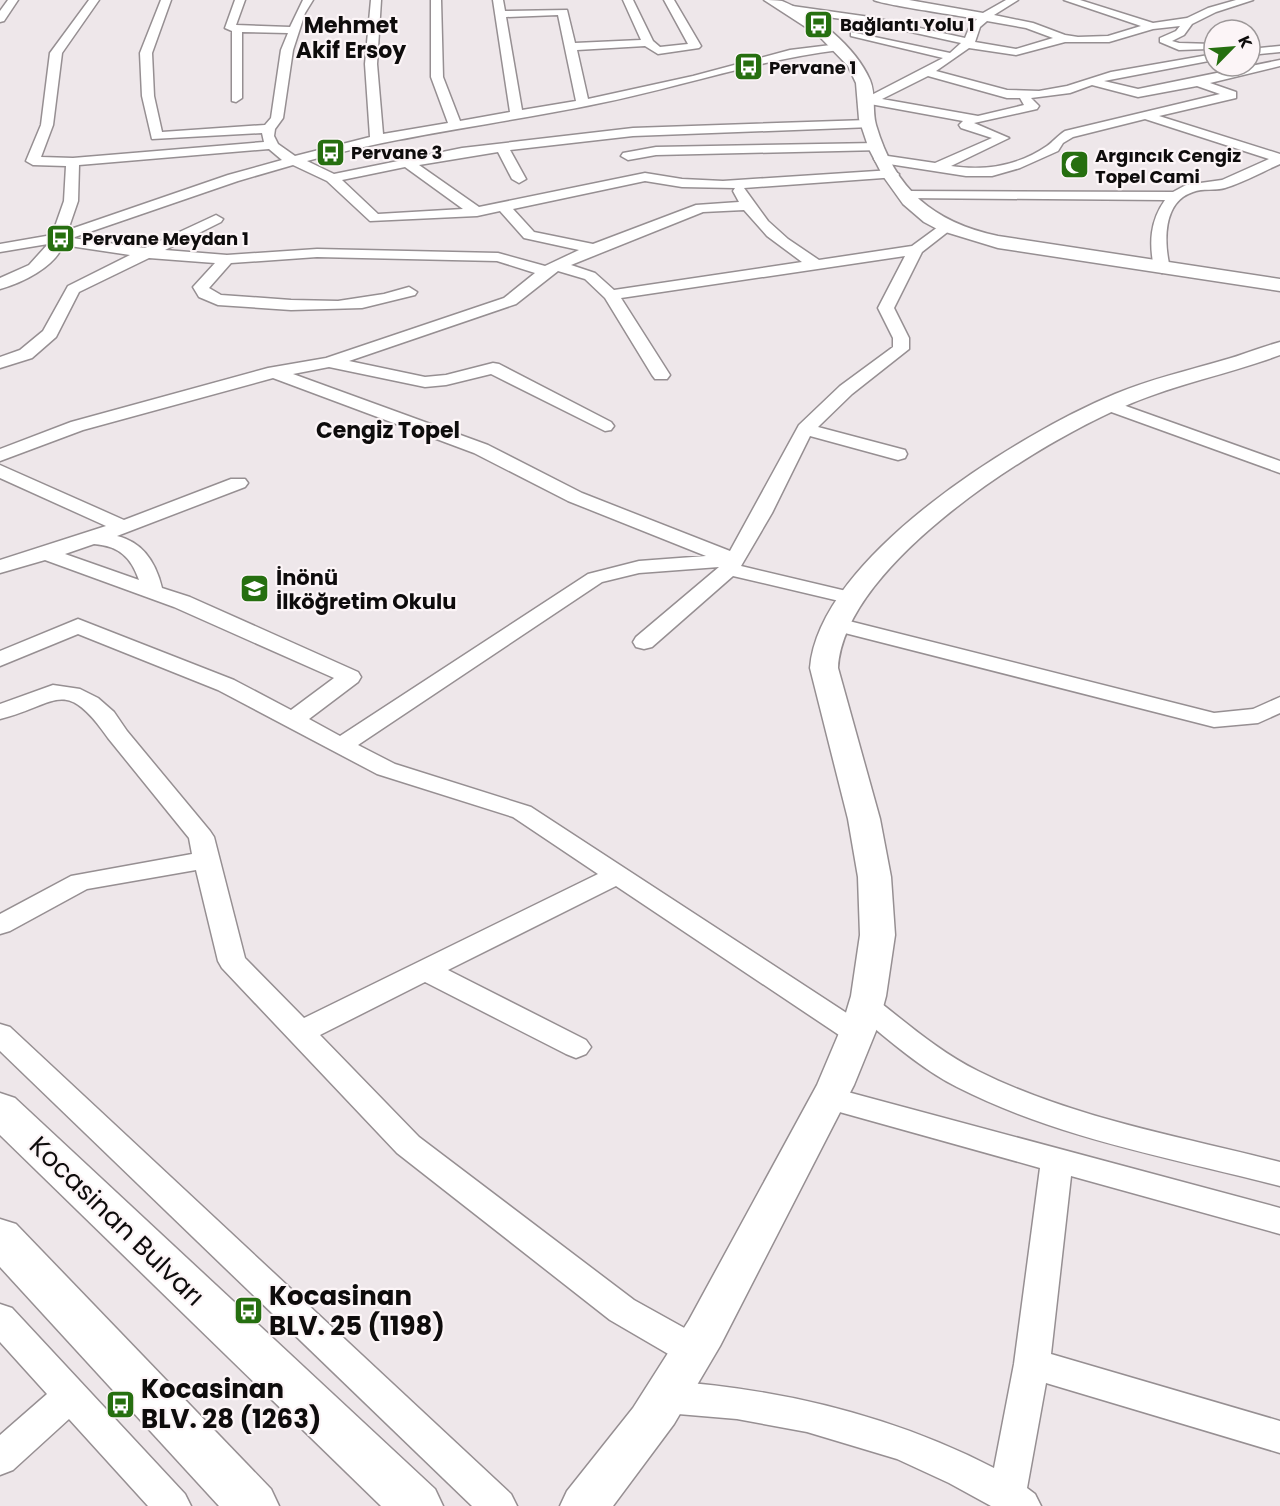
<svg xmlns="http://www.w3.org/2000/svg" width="1280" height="1506" font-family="Poppins,sans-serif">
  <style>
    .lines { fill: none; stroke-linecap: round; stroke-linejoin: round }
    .minor-casing { stroke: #968f92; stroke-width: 3 }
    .tertiary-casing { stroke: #968f92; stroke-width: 3 }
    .trunk-casing { stroke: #968f92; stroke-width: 3 }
    .minor { fill: #fff; fill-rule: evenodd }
    .tertiary { fill: #fff; fill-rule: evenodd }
    .trunk { fill: #fff; fill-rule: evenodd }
    .labels { text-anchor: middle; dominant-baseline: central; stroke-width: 4.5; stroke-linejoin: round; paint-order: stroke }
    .far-poi-label { font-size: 18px; font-weight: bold; fill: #0e0c0c; stroke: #fcf5f7; text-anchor: start }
    .poi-label { font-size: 21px; font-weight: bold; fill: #0e0c0c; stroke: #fcf5f7; text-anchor: start }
    .far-district-label { font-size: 22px; font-weight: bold; fill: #0e0c0c; stroke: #fcf5f7 }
    .near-street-label { font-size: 26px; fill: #0e0c0c; stroke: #fcf5f7 }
    .near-poi-label { font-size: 26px; font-weight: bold; fill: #0e0c0c; stroke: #fcf5f7; text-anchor: start }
  </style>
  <rect width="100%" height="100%" fill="#eee7ea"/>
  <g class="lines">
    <defs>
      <g id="minor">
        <path d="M8,0H18L4,21L0,22V11Z"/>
        <path d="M89,0H99L62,53L53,125L41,157L73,158L264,142L262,133L152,139L142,96L140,53L161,0H171L152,53L154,96L162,132L265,125L271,118L281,50L288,33L242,32V98L236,102L232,101V31L225,28L235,0H245L236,25L290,27L303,0H313L305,13L293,50L283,118L275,129L274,136L278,144L295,156L370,137L365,64L371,0H381L377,64L383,134L448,123L431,77V0H441L443,77L460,121L510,112L493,0H503L505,11L567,10L575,43L641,40L623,0H633L653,41L660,47L688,44L664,0H674L701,46L699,48L658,54L645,46L577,50L588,99L693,76L790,50L839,44L845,47L839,50C757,60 677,88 596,104C499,124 401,135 307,161L334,174L462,148L633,128L868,120L874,124L872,127L633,136L510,150L526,179L519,183L512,179L498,152L419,165L479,207L645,173L682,179L723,181L892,170L899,174L897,177L744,188L768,221L788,239L819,260L912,246L942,224L947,223L954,227L922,252L894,308L909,338V349L852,394L818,427L905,450L907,454L905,458L898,460L810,436L772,513L741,566L859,594L863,598L859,602L852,604L733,576L652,647L644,649L636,647L633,642L636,637L719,567L639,573L602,582L358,745L395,764L531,807L868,1027L873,1034L868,1041L858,1044L848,1041L616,886L448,970L586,1040L591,1047L586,1054L576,1058L566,1054L425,982L320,1035L419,1137L634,1300L706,1340L711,1351L706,1362L694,1366L682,1362L610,1320L397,1153L222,968L218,961L196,870L87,889L10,931L0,934V914L71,876L192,854L189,838L108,738C64,675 57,705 0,719V704L53,685L80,689L98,698L114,712L127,731L210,831L214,837L245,958L304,1018L598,874L513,817L377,774L218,690L78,634L0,666V651L78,619L234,680L291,710L334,678L174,607L45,560L0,573V560L106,526L0,478V465L124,520L231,479H245L248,483L245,487L117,536C143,542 156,563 162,588L190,597L358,672L361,677L358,682L309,719L340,736L588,574L639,561L706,556L568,501L474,453L273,378L83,430L0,461V449L71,422L268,368L326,358L504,298L535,273L497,261L317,257L231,263L209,288L221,295L291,300L338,301L384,294L409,287L417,292L415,295L362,308L291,310L218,305L199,297L193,287L215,263L149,258L79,292L56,337L32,358L0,368V357L20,350L43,331L68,286L130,255L63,245C55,267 22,283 0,289V278L29,265L48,244L0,252V244L52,235L64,201L66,166L33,165L26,161L41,125L50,53ZM558,15L576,101L522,110L506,17ZM269,149L282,160L228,175L68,230L78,201L79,165ZM293,165L327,181L370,221L477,216L500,211L524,238L579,250L545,266L498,253L317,249L227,255L165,250L221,222L223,219L216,215L145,248L72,238L238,181ZM405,167L463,209L378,214L342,180ZM645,181L682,187L735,188L733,191L739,202L696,205L593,244L534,232L513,209ZM744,210L767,236L802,262L614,290L595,273L571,265L703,212ZM905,256L878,308L893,338V347L840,386L799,425L730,551L582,493L488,445L293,374L329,367L425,387L446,385L491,374L605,431L611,430L614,426L611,422L499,364L493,363L446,375L425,377L349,361L516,304L558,271L585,279L605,298L652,375L655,379H667L670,375L621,298ZM94,544C119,546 131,557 139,580L65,554Z"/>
        <path d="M874,0H909L983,13L1006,0H1018L994,15L1033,23L1065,35L1078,37L1108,36L1141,26L1064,0H1080L1153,23L1187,18L1208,8L1236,0H1253L1216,12L1192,24L1184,35L1172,41L1179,43L1213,44V48L1209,49L1179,50L1160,42V38L1176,31L1180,26L1153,29L1109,42H1065L1016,55L969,48L936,71L1007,90L1039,91L1067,86L1111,72L1214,54V60L1104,81L1138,89L1280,60V66L1210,83L1236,92V98L1159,116L1280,154V164C1262,172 1244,182 1225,188C1215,191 1203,188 1193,192C1162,202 1164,243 1170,268L1162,273L1154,268C1149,243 1150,221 1165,200L901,198L899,195L906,191L1173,192L1186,185L1222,180L1269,159L1145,119L1073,137L1063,143L1058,151L1020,168L992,176H966L876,162L874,159L881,155L935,163L992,138L961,128L959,125L963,121L870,104L864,106L858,102L943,58L851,36V32L950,53L961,43L870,23L785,11L780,8L785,5L870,17L965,38L970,26L977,19C962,16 879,4 874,0ZM987,21L1026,28L1053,38L1016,49L975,42L980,27ZM928,76L1007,98H1020L1024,105L978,116L882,99ZM1092,85L1138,97L1197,86L1220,94L1065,131C1057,136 1053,142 1047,146C1018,166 984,171 951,166L1009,138L974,123L1037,109L1039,106L1031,98L1070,93Z"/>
        <path d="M1280,46V52L1250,55V49Z"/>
        <path d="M877,143L882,144L883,147L882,150L656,155L628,160L621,156L623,153L656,147Z"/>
        <path d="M1109,400L1280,461V473L1103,409L1100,405L1103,401Z"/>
        <path d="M837,618L1214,713L1253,709L1280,697V713L1258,723L1214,727L829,629L826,624L829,619Z"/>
        <path d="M867,997L877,1000C909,1025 941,1053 978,1071C1072,1118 1179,1136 1280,1162V1186C1172,1158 1057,1138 957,1087C920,1068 889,1040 857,1014L853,1007L857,1000Z"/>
        <path d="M0,1024L10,1027L511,1494L517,1506H472L0,1051Z"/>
        <path d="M829,1087L1280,1208V1234L1071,1176L1051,1354L1280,1421V1453L1046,1383L1027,1488L1035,1494L1041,1506H991L949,1483L897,1459L807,1432L737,1419L666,1413L653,1408L648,1397L653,1386L666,1381C781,1389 891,1415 994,1468L1014,1364L1040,1168L818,1106L814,1098L818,1090Z"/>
        <path d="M0,1304L12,1308L185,1494L191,1506H148L69,1419L13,1470L0,1475V1435L47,1394L0,1342Z"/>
      </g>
      <g id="tertiary">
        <path d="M764,0C769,0 776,0 782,1C816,15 855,46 870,80C876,94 872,111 876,125C895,190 933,222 998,236L1280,279V291L998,248L939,230L924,222L903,204L883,176L869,149L859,119L856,83L848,66L818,35Z"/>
        <path d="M1280,342V355C1232,373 1180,383 1132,403C1043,439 844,562 838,668L880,819L891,877L895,935L886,996L878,1026L854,1085L720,1346L674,1424L613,1506H560L567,1491L633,1408L689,1320L817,1085L842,1026L851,996L860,935L858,877L848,819L810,668C819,556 1021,433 1115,394C1150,379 1187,371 1224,360C1243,355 1261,347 1280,342Z"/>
      </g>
      <g id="trunk">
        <path d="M0,1093L15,1098L435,1489L443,1506H381L0,1135Z"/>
        <path d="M0,1219L16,1224L271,1489L279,1506H219L0,1267Z"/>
      </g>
    </defs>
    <!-- minor casing -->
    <use href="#minor" class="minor-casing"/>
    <!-- tertiary casing -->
    <use href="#tertiary" class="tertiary-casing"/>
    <!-- trunk casing -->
    <use href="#trunk" class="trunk-casing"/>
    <!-- minor -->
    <use href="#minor" class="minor"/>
    <!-- tertiary -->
    <use href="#tertiary" class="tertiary"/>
    <!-- trunk -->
    <use href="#trunk" class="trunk"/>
  </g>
  <!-- icons -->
  <defs>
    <symbol id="bus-square" viewBox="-11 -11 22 22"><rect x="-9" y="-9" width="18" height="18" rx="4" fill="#266f10" stroke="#fcf5f7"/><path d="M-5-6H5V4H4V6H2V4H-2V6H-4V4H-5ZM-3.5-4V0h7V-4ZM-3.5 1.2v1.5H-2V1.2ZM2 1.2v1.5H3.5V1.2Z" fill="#fff"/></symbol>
    <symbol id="mosque-square" viewBox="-11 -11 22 22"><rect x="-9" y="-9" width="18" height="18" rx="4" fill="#266f10" stroke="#fcf5f7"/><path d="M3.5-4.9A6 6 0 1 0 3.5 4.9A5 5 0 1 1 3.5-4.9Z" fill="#fff"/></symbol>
    <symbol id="school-square" viewBox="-11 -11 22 22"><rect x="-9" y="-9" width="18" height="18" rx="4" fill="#266f10" stroke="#fcf5f7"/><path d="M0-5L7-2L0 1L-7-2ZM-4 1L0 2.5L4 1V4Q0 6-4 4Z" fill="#fff"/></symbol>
  </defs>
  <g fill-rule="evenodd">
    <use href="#bus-square" x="802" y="8" width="33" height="33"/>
    <use href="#bus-square" x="732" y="50" width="33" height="33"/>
    <use href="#bus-square" x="314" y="136" width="33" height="33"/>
    <use href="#mosque-square" x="1058" y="148" width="33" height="33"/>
    <use href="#bus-square" x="44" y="222" width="33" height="33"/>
    <use href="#school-square" x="238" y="572" width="33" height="33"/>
    <use href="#bus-square" x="232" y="1294" width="33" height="33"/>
    <use href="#bus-square" x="104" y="1388" width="33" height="33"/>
  </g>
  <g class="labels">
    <!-- far-poi labels -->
    <g class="far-poi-label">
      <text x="840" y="24">Bağlantı Yolu 1</text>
      <text x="769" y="67">Pervane 1</text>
      <text x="351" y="152">Pervane 3</text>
      <text x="1095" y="155">Argıncık Cengiz<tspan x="1095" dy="21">Topel Cami</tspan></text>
      <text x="82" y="238">Pervane Meydan 1</text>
    </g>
    <!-- poi labels -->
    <g class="poi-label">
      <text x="276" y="577">İnönü<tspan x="276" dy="24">İlköğretim Okulu</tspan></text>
    </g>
    <!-- far-district labels -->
    <g class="far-district-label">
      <text x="351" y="25">Mehmet<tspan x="351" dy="25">Akif Ersoy</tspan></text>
      <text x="388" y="430">Cengiz Topel</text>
    </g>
    <!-- near-street labels -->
    <g class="near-street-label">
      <text transform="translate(117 1221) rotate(44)">Kocasinan Bulvarı</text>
    </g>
    <!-- near-poi labels -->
    <g class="near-poi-label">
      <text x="269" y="1296">Kocasinan<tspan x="269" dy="30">BLV. 25 (1198)</tspan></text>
      <text x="141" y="1389">Kocasinan<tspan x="141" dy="30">BLV. 28 (1263)</tspan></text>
    </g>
  </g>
  <!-- north arrow -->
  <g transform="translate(1232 48) rotate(65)"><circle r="28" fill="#fcf5f7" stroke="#9d9899" stroke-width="1.5"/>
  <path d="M0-4.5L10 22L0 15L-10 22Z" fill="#266f10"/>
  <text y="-9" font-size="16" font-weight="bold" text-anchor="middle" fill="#0e0c0c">K</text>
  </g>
</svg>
